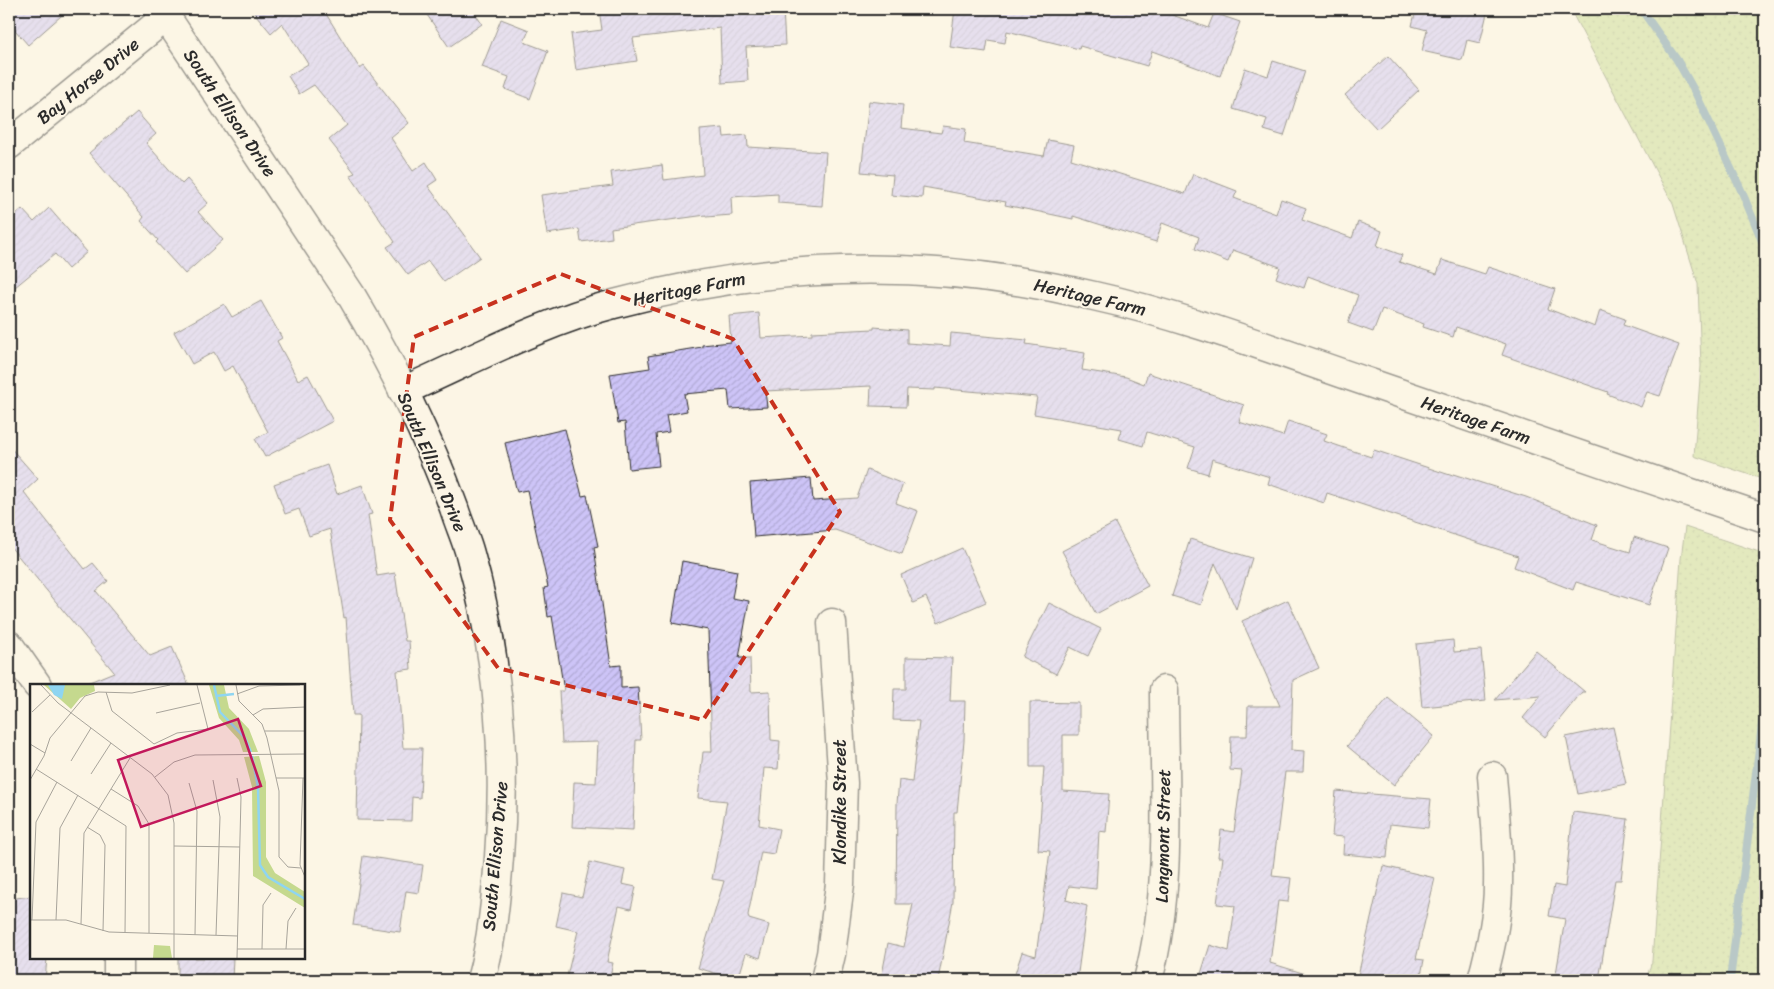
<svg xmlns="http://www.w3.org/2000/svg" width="1774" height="989" font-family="Sriracha,sans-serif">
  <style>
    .grass { fill: url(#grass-dots); stroke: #78825c }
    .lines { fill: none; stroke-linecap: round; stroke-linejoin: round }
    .stream { stroke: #6791a2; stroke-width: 8 }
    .building { fill: url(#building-hatch); stroke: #2b2b2b }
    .minor-casing { stroke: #2b2b2b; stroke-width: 31 }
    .minor { stroke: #fcf5e5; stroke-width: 28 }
    .marked { fill: none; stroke: #c8321e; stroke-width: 4; stroke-dasharray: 10 6; stroke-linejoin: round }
    .labels { text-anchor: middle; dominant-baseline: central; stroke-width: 4; stroke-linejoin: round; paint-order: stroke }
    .street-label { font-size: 18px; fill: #2b2b2b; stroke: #fcf5e5 }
    .inset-river { fill: none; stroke: #8fd5f1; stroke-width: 2.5 }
    .inset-road { fill: none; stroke: #a8a49b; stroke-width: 1 }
    .view { fill: #c2185b; fill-opacity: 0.15; stroke: #c2185b; stroke-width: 2.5 }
    .inset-edge { fill: none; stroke: #2b2b2b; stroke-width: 2.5 }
  </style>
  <defs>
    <pattern id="grass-dots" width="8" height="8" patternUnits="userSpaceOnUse" patternTransform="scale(1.25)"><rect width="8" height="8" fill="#c5d98e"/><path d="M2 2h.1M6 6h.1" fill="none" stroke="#a9ba7b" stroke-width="1.8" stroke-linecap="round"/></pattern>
    <pattern id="building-hatch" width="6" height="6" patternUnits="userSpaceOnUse" patternTransform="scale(1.25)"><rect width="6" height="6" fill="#cdc4f7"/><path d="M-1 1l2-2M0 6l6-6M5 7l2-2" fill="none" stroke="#b0a9d4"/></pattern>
  </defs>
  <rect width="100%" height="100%" fill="#fcf5e5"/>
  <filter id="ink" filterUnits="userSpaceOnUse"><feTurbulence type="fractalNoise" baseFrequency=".02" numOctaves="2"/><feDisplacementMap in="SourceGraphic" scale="10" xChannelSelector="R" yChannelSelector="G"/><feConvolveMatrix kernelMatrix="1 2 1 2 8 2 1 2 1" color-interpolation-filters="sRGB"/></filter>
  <g filter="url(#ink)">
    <!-- grass -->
    <g class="grass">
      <path d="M1570,9H1765V480L1694,456L1701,366L1698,284L1673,204Z"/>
      <path d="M1685,527L1765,554V980H1646L1652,961L1681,559Z"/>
    </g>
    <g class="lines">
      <!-- stream -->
      <g class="stream">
        <path d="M1641,9L1677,60L1696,94L1742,192L1765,248"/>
        <path d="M1730,980L1765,701"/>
      </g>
    </g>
    <!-- building -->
    <g class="building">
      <path d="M9,9H69L28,45L9,23Z"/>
      <path d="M251,9H323L360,69L364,66L409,123L391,138L413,171L426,162L437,180L428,186L480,257L444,282L428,261L408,275L387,247L395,242L350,175L355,173L329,140L347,125L314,85L299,94L288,76L308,64L282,23L271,33Z"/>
      <path d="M423,9H472L482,24L449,47Z"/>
      <path d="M599,9H783L785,45L746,47L748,81L722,83L720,28L633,38L637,61L576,70L571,34L602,30Z"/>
      <path d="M955,9H1156L1208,28L1214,13L1240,22L1220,76L1152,51L1147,66L1080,46L1079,49L1007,31L1005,43L988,40L986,52L950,47Z"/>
      <path d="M1416,9H1488L1480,43L1467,40L1462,60L1422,51L1427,30L1412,26Z"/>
      <path d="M501,19L529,30L524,42L548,51L530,99L505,89L509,77L482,67Z"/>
      <path d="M1388,56L1419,90L1377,129L1345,95Z"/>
      <path d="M1273,61L1305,71L1284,136L1264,130L1267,119L1233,109L1245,68L1268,76Z"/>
      <path d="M869,101L903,105L901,128L941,133L943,126L966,129L964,143L1044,156L1048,140L1074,145L1071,159L1185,194L1193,174L1237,191L1234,198L1276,214L1281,199L1306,208L1302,220L1352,238L1358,222L1382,231L1377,246L1402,255L1399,262L1437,274L1442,260L1485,274L1488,267L1555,289L1548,309L1595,327L1600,310L1625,319L1623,325L1679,345L1660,396L1647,392L1641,407L1607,394L1608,392L1502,355L1506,344L1456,327L1453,337L1423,327L1424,324L1382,309L1373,332L1348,323L1358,295L1308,276L1304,288L1276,278L1280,267L1233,250L1228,262L1195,249L1199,237L1162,223L1156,242L1073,216V219L1040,212L1005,205L1006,202L923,187L922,198L891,195L893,175L861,172Z"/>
      <path d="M137,112L156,134L146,143L182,184L187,179L208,203L198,212L223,240L185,274L156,242L158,240L141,221L144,217L89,153Z"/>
      <path d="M723,128L724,137L747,135L748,147L826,152L822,206L778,203V194L731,197L732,215L706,217V215L611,228L612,238L581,242L579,229L547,234L541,195L613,186L611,172L662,165L664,180L703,175L700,130Z"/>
      <path d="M49,208L87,252L68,269L55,254L9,292V220L22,209L34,222Z"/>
      <path d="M261,301L282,338L277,341L298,380L308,375L333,421L265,457L255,439L268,432L233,366L224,371L214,352L192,364L174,332L224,304L232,317Z"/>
      <path d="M759,313L761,338L812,335V332L874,329V327L907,330V343L950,346L951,333L1027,340L1026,344L1085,353L1082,370L1126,377L1144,384L1148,373L1244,405L1239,422L1283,436L1288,421L1327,434L1324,441L1371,457L1374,450L1453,476V474L1526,497L1597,525L1592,540L1630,552L1634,537L1668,548L1649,605L1576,582L1573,590L1514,567L1518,556L1327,493L1324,503L1268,484L1270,477L1212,459L1208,474L1188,468L1195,447L1147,432L1143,446L1119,439L1122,429L1034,414L1037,397L935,388V390L907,389L906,407L870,406L871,386L765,391L767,407L730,409L728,390L684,394L687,411L666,415L669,432L656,434L659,466L629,469L625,422L618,423L610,374L650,368L648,356L702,347V345L731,342L729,316Z"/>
      <path d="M565,429L582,496L587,495L598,546L594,547L611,666L621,665V688L638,687L641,740H636L633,830L572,827L574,782L596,783L598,742L562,743L559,691H564L552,616L548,617L544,588L548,587L527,490L517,492L505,443Z"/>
      <path d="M9,446L38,479L24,492L85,569L93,563L108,581L96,591L150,656L172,647L189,685H82L114,672L9,545Z"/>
      <path d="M327,465L337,494L362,485L372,514L368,515L377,576L395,573L405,641H409L411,669L397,671L403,748H422L420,798L412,797L411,821L357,820L359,715H353L346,617L344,618L330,529L309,536L299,509L285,514L274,484Z"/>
      <path d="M867,470L903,484L896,503L918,511L902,554L835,530L754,537L750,483L811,478L813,501L857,498Z"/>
      <path d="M1115,523L1148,586L1096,614L1062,551Z"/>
      <path d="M1190,539L1252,558L1236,609L1215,563L1201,605L1172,596Z"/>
      <path d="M962,548L986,602L938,623L926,597L913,603L901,575Z"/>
      <path d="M682,561L737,571L732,598L749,601L739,658H750L751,692L770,691L771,740L780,741L778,769L764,768L759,825L779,829L774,854L761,852L748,915L749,919L769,925L760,958L746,953L738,980L698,968L724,881L712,879L727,801L698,798L703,752H712L708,630L672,623Z"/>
      <path d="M1288,600L1319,668L1293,680L1291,750L1304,751L1303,772H1285L1272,876L1291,878L1288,902L1278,901L1270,963L1309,975L1308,980H1199L1210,945L1229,951L1235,906L1217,904L1223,857H1218L1221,830L1234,832L1242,771L1230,770L1231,736H1247L1248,706H1280L1242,621Z"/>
      <path d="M1049,603L1101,629L1088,656L1070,647L1056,674L1022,657Z"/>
      <path d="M1453,640L1454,652L1481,650L1486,701L1422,707L1416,644Z"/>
      <path d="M1536,651L1585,692H1582L1545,737L1523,718L1541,696L1495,700Z"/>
      <path d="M906,657L952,658L950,701H965L964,741L957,812H954L953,902L938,980H881L888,943L904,947L913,904H896L897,803L899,780L912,782L919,721L893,720L894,689H906Z"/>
      <path d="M1388,698L1434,736L1394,785L1347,746Z"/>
      <path d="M1030,702L1079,703V735H1063V791L1109,794L1106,832L1099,831L1096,889L1069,886L1066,900L1087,906L1077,980H1013L1022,952L1036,956L1050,851L1038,850L1044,767H1030Z"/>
      <path d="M1613,727L1626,784L1578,794L1566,737Z"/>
      <path d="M1336,791L1431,799L1428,828L1390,824L1387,858L1343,854L1344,837L1332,836Z"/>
      <path d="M1573,812L1628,819L1621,880H1615L1599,980H1555L1565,919L1549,916L1554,885L1565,887Z"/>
      <path d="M363,856L423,865L419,893L406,891L400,932L353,925Z"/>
      <path d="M590,862L625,870L622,884L636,887L631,909L619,906L607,962L613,963L609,980H566L578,931L556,926L563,893L582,897Z"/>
      <path d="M1383,866L1435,878L1416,959L1424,960L1420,980H1357Z"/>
      <path d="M31,896V958H47L45,980H9V899Z"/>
      <path d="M178,958H233L232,980H178Z"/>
    </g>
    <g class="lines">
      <defs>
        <g id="minor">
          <path d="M161,9L351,295C391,362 427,434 454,508C459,524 466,539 470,554C498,654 507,754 499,857C496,898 492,941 481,980"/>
          <path d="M9,145L166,17"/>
          <path d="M403,391C473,360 540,323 614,304C774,261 933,258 1094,296C1189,317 1281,353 1373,384C1504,429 1634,474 1765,518"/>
          <path d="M9,645L37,685"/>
          <path d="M118,958V980"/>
          <path d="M825,980L831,954L840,884L843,783L832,623"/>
          <path d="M1148,980C1173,886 1164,787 1164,690"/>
          <path d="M1482,980C1490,951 1498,915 1498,885C1499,849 1495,812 1492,776"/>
        </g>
      </defs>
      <!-- minor casing -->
      <use href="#minor" class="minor-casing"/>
      <!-- minor -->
      <use href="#minor" class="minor"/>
    </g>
  </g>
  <!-- marked area -->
  <path d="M0 0H1774V989H0ZM561,274L733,339L840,512L703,720L498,668L390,520L414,337Z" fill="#fcf5e5" fill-opacity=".55" fill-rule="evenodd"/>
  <path class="marked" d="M561,274L733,339L840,512L703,720L498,668L390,520L414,337Z"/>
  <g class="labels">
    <!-- street labels -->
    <g class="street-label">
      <text transform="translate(88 81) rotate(-39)">Bay Horse Drive</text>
      <text transform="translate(230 113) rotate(56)">South Ellison Drive</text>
      <text transform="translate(689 289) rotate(-11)">Heritage Farm</text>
      <text transform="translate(1090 297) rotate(13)">Heritage Farm</text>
      <text transform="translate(1476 420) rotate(19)">Heritage Farm</text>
      <text transform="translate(432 462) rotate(67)">South Ellison Drive</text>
      <text transform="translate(840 802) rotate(-90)">Klondike Street</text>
      <text transform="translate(1163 836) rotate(-89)">Longmont Street</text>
      <text transform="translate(495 856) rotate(-85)">South Ellison Drive</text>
    </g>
  </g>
  <!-- overview -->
  <g transform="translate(30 684)">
    <rect width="275" height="275" fill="#fcf5e5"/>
    <path d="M179,1H194L199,24L219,45L228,68H213L209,56L189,34ZM229,72L236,98V173L245,189L275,208V224L223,192L222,103L214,73Z" fill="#c5d98e"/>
    <path d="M14,1H64L65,7L50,14L41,25Z" fill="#c5d98e"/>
    <path d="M124,261L140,262L142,274H123Z" fill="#c5d98e"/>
    <path d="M18,1H35L32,15L24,11Z" fill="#8fd5f1"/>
    <path class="inset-river" d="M184,1L190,28L215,54L221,68M186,12L204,10M222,72L228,103L230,181L238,193L275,215"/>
    <path class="inset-road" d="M11,1L28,19L122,90L138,111L144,139V274M206,1L209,17L232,40L237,54L249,107V173L258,183L271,184M76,8L82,27L124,60L147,49L178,45L167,1M207,10L229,2L270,1M2,28L20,11M126,29L170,19M223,31L233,25L275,23M235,47H275M0,60L15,69M41,77L61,44M6,85L96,142L95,249M61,90L81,59M125,93L144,78L165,71L275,70M246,94H274M273,94L270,181L275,193M0,96L14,72L20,54L55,12L68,8L102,9L140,1M183,96L190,133L186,251M159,99L167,127L165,251M81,105L108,122L119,140V249M57,143L70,151L75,161L73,247M144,162L210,163M0,236H36L79,248L208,252M2,236L6,138L27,98M26,236L30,144L48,111M51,240L54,149L100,74M207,265H275M232,265L233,221L241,209M256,265L258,237L266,224M207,274L211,113L207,94"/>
    <path class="view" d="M208,35L231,102L111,143L88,76Z"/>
    <rect width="275" height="275" class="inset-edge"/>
  </g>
  <!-- margin -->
  <rect width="1774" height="989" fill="none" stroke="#fcf5e5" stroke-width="30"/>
  <rect x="15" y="15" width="1744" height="959" fill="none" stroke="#2b2b2b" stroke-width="2" filter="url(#ink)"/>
</svg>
